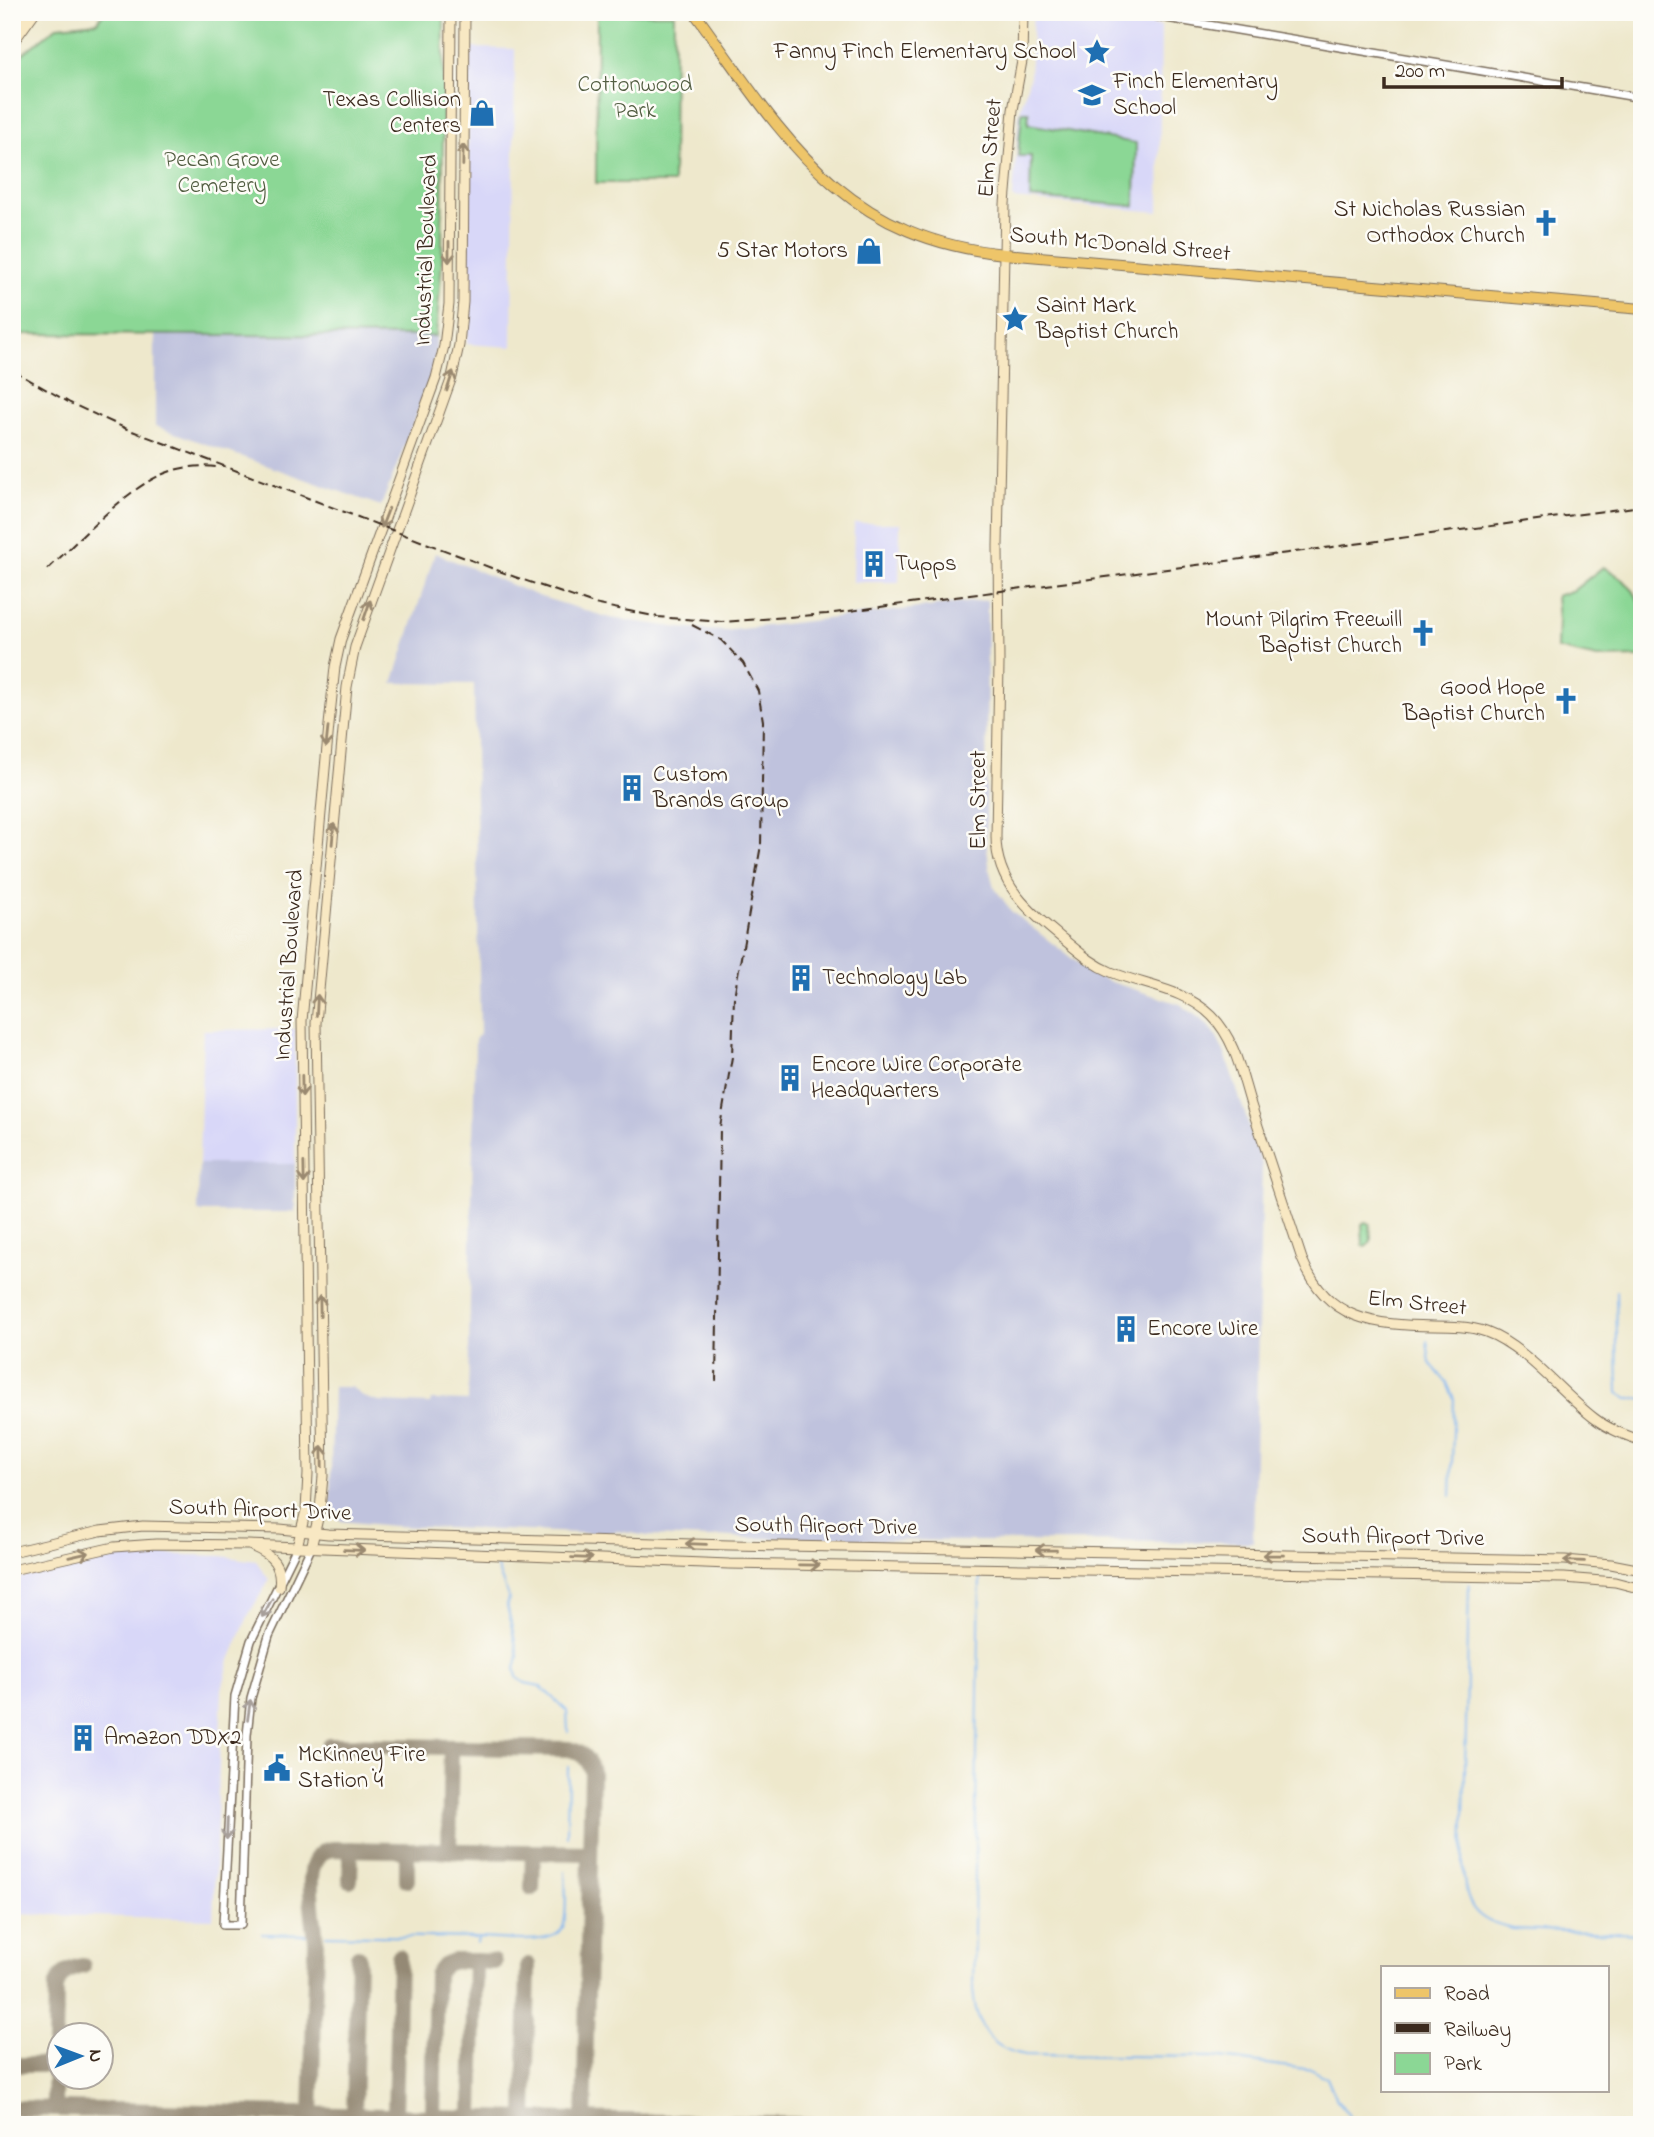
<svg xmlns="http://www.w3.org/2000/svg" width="1654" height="2137" font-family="'Indie Flower',sans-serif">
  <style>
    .built { fill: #d8d7f8 }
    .industrial { fill: #bfc2dd }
    .green { fill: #8bd795; stroke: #63805a; stroke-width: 2 }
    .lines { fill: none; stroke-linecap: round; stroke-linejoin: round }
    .stream { stroke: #82b6ef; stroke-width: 2 }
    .taxiway { stroke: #948975; stroke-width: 16 }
    .tertiary-casing { stroke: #7a6c5b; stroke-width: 10 }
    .secondary-casing { stroke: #7a6c5b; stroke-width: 11 }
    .primary-casing { stroke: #7a6c5b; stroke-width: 12 }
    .tertiary { stroke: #fff; stroke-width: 7 }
    .secondary { stroke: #f8e8c3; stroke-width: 9 }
    .primary { stroke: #eec569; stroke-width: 10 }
    .rail { stroke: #3b2a1e; stroke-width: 2; stroke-dasharray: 10 5; stroke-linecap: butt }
    .oneway { stroke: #9a8970 }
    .oneway2 { stroke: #a79f9a }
    .labels { text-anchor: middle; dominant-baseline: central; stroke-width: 5; stroke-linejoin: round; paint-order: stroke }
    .poi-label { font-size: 23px; fill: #3b2a1e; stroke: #fdfcf7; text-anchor: start }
    .park-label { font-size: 23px; fill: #535e42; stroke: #fdfcf7 }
    .street-label { font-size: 23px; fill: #3b2a1e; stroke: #fdfcf7 }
  </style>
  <rect width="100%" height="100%" fill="#fdfcf7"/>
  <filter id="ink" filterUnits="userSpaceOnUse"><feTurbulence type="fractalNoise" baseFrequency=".0143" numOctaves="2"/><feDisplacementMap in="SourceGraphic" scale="14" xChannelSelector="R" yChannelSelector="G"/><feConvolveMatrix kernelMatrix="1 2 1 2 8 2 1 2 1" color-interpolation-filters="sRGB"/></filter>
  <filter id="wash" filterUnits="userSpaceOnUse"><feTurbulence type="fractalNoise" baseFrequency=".00686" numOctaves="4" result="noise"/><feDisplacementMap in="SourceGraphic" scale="28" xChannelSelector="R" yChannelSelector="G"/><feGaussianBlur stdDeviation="1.57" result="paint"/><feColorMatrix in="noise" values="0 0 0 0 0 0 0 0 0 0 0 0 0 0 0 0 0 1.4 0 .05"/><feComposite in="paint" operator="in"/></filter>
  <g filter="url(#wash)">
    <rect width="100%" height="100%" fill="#eee8cc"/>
    <!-- built -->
    <g class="built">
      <path d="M1033,12H1074L1161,26L1159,212L1013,199L1019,114L1030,76Z"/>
      <path d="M469,48L515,49L512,347L467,344Z"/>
      <path d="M854,523H900L899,582H853Z"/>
      <path d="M295,1029V1164H199L203,1030Z"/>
      <path d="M154,1554L221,1556L256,1561L269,1580L249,1614L230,1660L222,1689L213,1919L12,1914V1580L105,1559Z"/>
    </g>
    <!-- industrial -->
    <g class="industrial">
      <path d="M155,335L436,336V365L381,506L155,426Z"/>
      <path d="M435,553L538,596L610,618L688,629L724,631L987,600L986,841L990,872L994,887L1012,912L1088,971L1108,981L1180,1004L1206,1023L1217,1038L1225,1054L1262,1165L1253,1542L968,1541L747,1538L717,1536L711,1538L649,1536L617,1531L606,1534L393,1526L341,1521L330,1509L333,1387H351L363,1397L379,1402L430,1404L431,1400L468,1401L475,1039L480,1034L474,684L393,683Z"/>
      <path d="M199,1164H295V1212H198Z"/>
    </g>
    <!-- green -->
    <g class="green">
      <path d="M104,12H444L442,262L436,336L12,334V62L58,26L97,22Z"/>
      <path d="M597,14H674L673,183H596Z"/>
      <path d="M1022,112H1029L1028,124L1136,143L1135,206L1030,198L1031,156H1018Z"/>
      <path d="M1603,567C1648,590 1642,612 1642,657L1597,658L1557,649L1558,621L1556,596L1574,590Z"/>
      <path d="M1365,1222L1370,1224L1371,1241L1366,1247L1363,1245L1362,1224Z"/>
    </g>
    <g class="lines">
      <!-- stream -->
      <g class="stream">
        <path d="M1616,1291L1618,1393L1628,1399H1642"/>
        <path d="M1427,1341L1430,1363L1447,1383L1454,1399L1451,1496"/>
        <path d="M495,1562L509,1599L507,1605L518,1656L515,1669L517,1677L525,1683L540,1686L567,1711L568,1732"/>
        <path d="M980,1574L973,1989C976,2024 986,2048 1025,2055L1213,2057L1313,2070L1327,2078L1335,2097L1356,2125"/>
        <path d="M1469,1584L1463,1864C1464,1904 1473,1921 1513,1929L1642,1934"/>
        <path d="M567,1836L568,1767"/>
        <path d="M262,1934L306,1935"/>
        <path d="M326,1935L476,1938"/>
        <path d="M477,1943L478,1938C497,1938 556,1947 563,1927C568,1914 565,1885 565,1871"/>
        <path d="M1639,2125L1642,2121"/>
      </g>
      <!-- taxiway -->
      <g class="taxiway">
        <path d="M329,1745L569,1749C582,1752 589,1759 592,1772L584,2125"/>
        <path d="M449,1851L451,1748"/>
        <path d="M350,1880L351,1849"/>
        <path d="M407,1880V1851"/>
        <path d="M532,1888L533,1853"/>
        <path d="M475,1961L494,1962"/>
        <path d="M12,2065H54"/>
        <path d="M12,2108L811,2125"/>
        <path d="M54,2109L56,1988C60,1974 69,1968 83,1966"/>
        <path d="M311,2115L316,1944C316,1920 296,1851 334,1849L590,1853"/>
        <path d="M354,2115L358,1956"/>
        <path d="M395,2116L399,1957"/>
        <path d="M433,2117L436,1975L445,1964L453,1961H475L472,2118"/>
        <path d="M525,2119L528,1965"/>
      </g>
    </g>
  </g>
  <g filter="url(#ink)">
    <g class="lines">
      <defs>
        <g id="tertiary">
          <path d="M1131,12L1642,98"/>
          <path d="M297,1547L251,1641L235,1696L223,1925H241L247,1735L251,1698L269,1636L311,1548"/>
        </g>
        <g id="secondary">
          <path d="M1023,12L1022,61L1013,110L1005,204L998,546L999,663L996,837C996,884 1029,911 1063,939C1078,951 1092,964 1111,972C1145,986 1185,989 1212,1016C1236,1040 1242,1077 1252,1108C1269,1158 1285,1209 1302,1259C1327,1321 1374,1325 1434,1326C1451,1326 1469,1326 1486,1332C1525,1346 1561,1393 1594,1418C1608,1429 1625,1435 1642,1441"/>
          <path d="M12,29L26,12"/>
          <path d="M12,44L35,12"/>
          <path d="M253,1547C272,1555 282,1565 279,1587"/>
          <path d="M297,1547L306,1510L308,1474L302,1021L329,725L335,667L341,639L436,378L444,346L449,304L451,12"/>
          <path d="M311,1548L320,1510L323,1476L316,1023L347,687L355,647L452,377L459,345L463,302L465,12"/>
          <path d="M12,1552L100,1531L143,1526L280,1529L328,1534L730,1545L1565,1560L1611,1564L1642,1570"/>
          <path d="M12,1570L114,1547L156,1544L248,1545L729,1564L1564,1578L1615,1582L1642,1589"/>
        </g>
        <path id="primary" d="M694,12C783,134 838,237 1004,254L1642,309"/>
      </defs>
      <!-- tertiary casing -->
      <use href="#tertiary" class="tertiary-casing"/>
      <!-- secondary casing -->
      <use href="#secondary" class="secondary-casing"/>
      <!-- primary casing -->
      <use href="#primary" class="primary-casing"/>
      <!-- tertiary -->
      <use href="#tertiary" class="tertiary"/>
      <!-- secondary -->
      <use href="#secondary" class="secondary"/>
      <!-- primary -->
      <use href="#primary" class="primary"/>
      <!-- rail -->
      <g class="rail">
        <path d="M12,370L70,403L127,429L515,577L594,604L658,617L722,622L827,614L1642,506"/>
        <path d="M47,570C77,542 126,489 163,474C179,467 199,465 216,467"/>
        <path d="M692,625L721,640L743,663L758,691L763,721L761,845L734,997L732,1057L720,1127L716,1382"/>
      </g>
    </g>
    <!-- one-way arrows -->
    <defs><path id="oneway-shaft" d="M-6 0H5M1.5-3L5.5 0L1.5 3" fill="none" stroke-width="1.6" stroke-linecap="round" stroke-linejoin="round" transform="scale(1.75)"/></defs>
    <g class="oneway">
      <use href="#oneway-shaft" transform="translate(463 155) rotate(-89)"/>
      <use href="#oneway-shaft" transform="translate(449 252) rotate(90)"/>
      <use href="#oneway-shaft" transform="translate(450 381) rotate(-72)"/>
      <use href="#oneway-shaft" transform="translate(385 518) rotate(111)"/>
      <use href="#oneway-shaft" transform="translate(367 610) rotate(-71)"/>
      <use href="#oneway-shaft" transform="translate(327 737) rotate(96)"/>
      <use href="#oneway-shaft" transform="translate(333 834) rotate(-85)"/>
      <use href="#oneway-shaft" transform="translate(317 1005) rotate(-87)"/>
      <use href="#oneway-shaft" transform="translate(302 1086) rotate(89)"/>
      <use href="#oneway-shaft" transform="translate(304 1173) rotate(89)"/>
      <use href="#oneway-shaft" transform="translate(320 1306) rotate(-91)"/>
      <use href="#oneway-shaft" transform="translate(322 1456) rotate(-91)"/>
      <use href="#oneway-shaft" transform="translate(696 1544) rotate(-178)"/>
      <use href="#oneway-shaft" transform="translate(354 1550) rotate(2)"/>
      <use href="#oneway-shaft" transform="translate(1046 1550) rotate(-179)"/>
      <use href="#oneway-shaft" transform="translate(79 1555) rotate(-13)"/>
      <use href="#oneway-shaft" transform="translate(1273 1555) rotate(-179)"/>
      <use href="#oneway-shaft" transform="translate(582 1558) rotate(2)"/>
      <use href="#oneway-shaft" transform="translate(1574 1561) rotate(-178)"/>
      <use href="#oneway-shaft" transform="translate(809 1565) rotate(1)"/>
    </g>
    <g class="oneway2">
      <use href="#oneway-shaft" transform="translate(267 1608) rotate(119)"/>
      <use href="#oneway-shaft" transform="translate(249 1710) rotate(-82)"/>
      <use href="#oneway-shaft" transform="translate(227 1829) rotate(92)"/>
    </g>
  </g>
  <!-- icons -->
  <defs>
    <symbol id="sight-bare" viewBox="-9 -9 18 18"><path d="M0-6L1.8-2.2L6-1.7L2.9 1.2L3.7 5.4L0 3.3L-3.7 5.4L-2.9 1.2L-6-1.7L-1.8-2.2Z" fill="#1f6fb2" stroke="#fdfcf7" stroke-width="2.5" paint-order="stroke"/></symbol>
    <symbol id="school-bare" viewBox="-9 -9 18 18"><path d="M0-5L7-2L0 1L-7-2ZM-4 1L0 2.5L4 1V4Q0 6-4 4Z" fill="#1f6fb2" stroke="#fdfcf7" stroke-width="2.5" paint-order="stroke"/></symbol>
    <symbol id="shop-bare" viewBox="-9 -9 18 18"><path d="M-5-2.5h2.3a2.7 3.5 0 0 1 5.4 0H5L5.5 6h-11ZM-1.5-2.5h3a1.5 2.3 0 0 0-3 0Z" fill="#1f6fb2" stroke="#fdfcf7" stroke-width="2.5" paint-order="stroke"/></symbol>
    <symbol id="church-bare" viewBox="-9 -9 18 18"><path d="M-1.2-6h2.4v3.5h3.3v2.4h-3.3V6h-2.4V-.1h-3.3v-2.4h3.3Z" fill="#1f6fb2" stroke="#fdfcf7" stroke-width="2.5" paint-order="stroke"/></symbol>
    <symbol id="building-bare" viewBox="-9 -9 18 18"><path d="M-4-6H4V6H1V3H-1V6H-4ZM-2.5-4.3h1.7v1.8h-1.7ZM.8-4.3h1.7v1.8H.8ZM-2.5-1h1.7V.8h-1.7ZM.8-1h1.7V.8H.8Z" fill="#1f6fb2" stroke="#fdfcf7" stroke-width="2.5" paint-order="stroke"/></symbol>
    <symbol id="civic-bare" viewBox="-9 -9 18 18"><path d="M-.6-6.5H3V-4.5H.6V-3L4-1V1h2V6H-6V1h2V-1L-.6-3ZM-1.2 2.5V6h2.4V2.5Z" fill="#1f6fb2" stroke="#fdfcf7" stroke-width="2.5" paint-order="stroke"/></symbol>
  </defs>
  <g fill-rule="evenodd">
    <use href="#sight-bare" x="1078" y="33" width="38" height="38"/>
    <use href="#school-bare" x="1073" y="76" width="38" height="38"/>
    <use href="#shop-bare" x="463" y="94" width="38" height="38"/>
    <use href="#church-bare" x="1527" y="204" width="38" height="38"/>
    <use href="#shop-bare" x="850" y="232" width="38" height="38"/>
    <use href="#sight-bare" x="996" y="300" width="38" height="38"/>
    <use href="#building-bare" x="855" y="545" width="38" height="38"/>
    <use href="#church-bare" x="1404" y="614" width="38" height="38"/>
    <use href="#church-bare" x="1547" y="682" width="38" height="38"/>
    <use href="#building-bare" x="613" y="769" width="38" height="38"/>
    <use href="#building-bare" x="782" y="959" width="38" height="38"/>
    <use href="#building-bare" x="771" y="1059" width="38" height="38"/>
    <use href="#building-bare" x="1107" y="1310" width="38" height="38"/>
    <use href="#building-bare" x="64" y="1719" width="38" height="38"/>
    <use href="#civic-bare" x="258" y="1749" width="38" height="38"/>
  </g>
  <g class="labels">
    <!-- poi labels -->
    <g class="poi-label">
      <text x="1076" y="52" text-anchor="end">Fanny Finch Elementary School</text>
      <text x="1113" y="82">Finch Elementary<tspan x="1113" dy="26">School</tspan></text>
      <text x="461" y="100" text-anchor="end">Texas Collision<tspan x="461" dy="26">Centers</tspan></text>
      <text x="1525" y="210" text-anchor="end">St Nicholas Russian<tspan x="1525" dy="26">Orthodox Church</tspan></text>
      <text x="848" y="251" text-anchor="end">5 Star Motors</text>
      <text x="1036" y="306">Saint Mark<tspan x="1036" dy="26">Baptist Church</tspan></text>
      <text x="895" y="564">Tupps</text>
      <text x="1402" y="620" text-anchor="end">Mount Pilgrim Freewill<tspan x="1402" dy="26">Baptist Church</tspan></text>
      <text x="1545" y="688" text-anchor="end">Good Hope<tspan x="1545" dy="26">Baptist Church</tspan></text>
      <text x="653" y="775">Custom<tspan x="653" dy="26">Brands Group</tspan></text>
      <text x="822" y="978">Technology Lab</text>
      <text x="811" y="1065">Encore Wire Corporate<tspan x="811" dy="26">Headquarters</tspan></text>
      <text x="1147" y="1329">Encore Wire</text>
      <text x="104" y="1738">Amazon DDX2</text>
      <text x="298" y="1755">McKinney Fire<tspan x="298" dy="26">Station 4</tspan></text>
    </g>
    <!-- park labels -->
    <g class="park-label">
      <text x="635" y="85">Cottonwood<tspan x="635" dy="26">Park</tspan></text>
      <text x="222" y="160">Pecan Grove<tspan x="222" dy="26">Cemetery</tspan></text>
    </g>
    <!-- street labels -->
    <g class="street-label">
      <text transform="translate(991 148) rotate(-85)">Elm Street</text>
      <text transform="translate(1120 245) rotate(5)">South McDonald Street</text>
      <text transform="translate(427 250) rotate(-88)">Industrial Boulevard</text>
      <text transform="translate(979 800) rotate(-90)">Elm Street</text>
      <text transform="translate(290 965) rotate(-86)">Industrial Boulevard</text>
      <text transform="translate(1417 1304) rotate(6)">Elm Street</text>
      <text transform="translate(260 1511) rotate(2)">South Airport Drive</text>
      <text transform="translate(826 1527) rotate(1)">South Airport Drive</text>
      <text transform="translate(1393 1538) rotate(1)">South Airport Drive</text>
    </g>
  </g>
  <!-- margin -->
  <rect width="1654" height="2137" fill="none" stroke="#fdfcf7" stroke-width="42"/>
  <!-- legend -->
  <rect x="1381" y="1966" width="228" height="126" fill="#fdfcf7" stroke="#afa8a0" stroke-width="2"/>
  <rect x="1395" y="1988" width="35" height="10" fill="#eec569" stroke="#afa8a0" stroke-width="2"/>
  <text x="1444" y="2000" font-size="21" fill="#3b2a1e">Road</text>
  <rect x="1395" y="2023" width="35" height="10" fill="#3b2a1e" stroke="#afa8a0" stroke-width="2"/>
  <text x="1444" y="2036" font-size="21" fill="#3b2a1e">Railway</text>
  <rect x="1395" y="2053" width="35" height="21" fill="#8bd795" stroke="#afa8a0" stroke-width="2"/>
  <text x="1444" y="2070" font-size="21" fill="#3b2a1e">Park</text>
  <!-- north arrow -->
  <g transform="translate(80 2056) rotate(89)"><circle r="33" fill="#fdfcf7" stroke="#afa8a0" stroke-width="2"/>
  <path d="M0-5L12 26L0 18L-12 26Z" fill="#1f6fb2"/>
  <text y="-10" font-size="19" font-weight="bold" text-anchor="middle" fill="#3b2a1e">N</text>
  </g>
  <!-- scale -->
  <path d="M1384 77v10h178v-10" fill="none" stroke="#3b2a1e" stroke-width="3.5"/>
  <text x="1395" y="77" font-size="21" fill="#3b2a1e" stroke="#fdfcf7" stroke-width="5" paint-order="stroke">200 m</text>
</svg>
